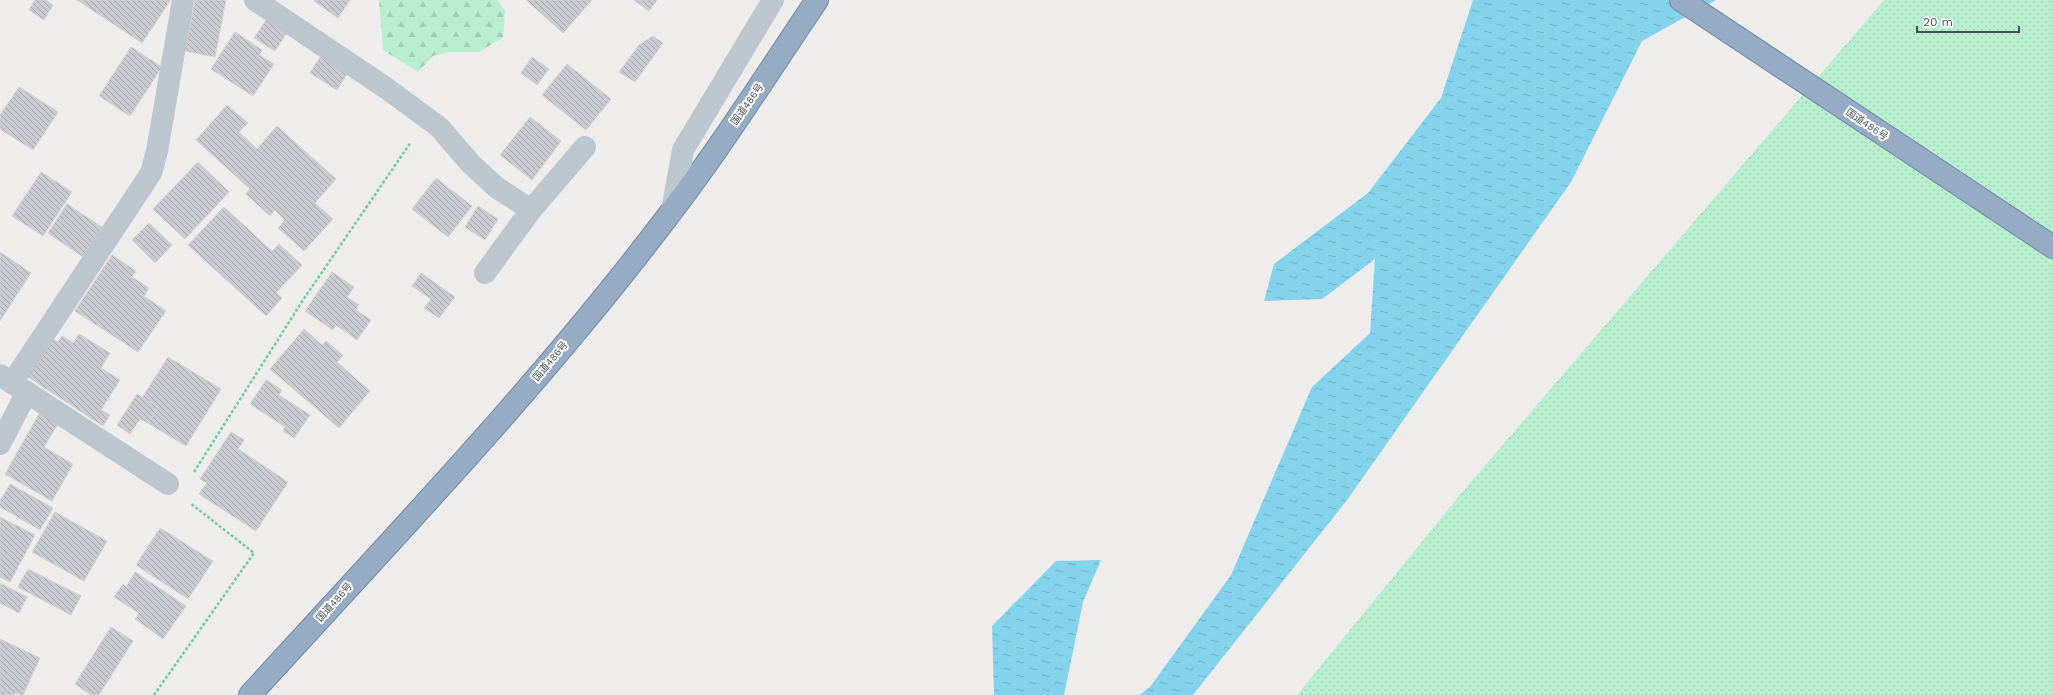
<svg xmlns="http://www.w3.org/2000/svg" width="2053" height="695" font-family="'Work Sans','Noto Sans JP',sans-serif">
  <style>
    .grass { fill: url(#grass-dots) }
    .forest { fill: url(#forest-firs) }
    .water { fill: url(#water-ripples) }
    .building { fill: url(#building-back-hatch); stroke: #d0d2d8 }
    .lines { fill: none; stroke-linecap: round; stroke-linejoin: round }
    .trunk-casing { stroke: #6d87a9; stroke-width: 24 }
    .path { stroke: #6fcda3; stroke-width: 2.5; stroke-dasharray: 3 2; stroke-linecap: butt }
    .minor { stroke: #bcc6cf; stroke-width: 22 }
    .trunk { stroke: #96abc4; stroke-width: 22 }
    .labels { text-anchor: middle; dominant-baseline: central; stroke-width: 4; stroke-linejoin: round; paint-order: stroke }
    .street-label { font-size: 10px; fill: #444f5a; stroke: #fff }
  </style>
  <defs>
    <pattern id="grass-dots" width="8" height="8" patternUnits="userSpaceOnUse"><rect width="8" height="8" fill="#b8efcf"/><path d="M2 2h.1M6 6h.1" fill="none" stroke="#9fcfb4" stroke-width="1.8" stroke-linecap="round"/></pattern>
    <pattern id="forest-firs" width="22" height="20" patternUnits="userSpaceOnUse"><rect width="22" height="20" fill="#b8efcf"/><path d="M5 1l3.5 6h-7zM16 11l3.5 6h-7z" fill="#9fcfb4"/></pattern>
    <pattern id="water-ripples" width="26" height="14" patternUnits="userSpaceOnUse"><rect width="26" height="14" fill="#84d3ed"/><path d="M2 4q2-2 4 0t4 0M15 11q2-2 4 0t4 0" fill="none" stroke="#6eaec3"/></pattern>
    <pattern id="building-back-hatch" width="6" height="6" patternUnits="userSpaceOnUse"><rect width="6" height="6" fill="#c9cbd1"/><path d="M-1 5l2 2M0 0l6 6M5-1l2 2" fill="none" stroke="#a5a7ad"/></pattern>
  </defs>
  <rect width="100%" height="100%" fill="#efecec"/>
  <!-- grass -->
  <path class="grass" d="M1884,0H2053V695H1297L1464,490Z"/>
  <!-- forest -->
  <path class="forest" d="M379,0H498L505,11L503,37L479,52H449L433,56L418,72L383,50Z"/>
  <!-- water -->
  <g class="water">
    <path d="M1473,0H1716L1642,41L1571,182L1347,500L1193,695H1140L1150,687L1231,575L1312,387L1370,333L1375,259L1322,299L1264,301L1274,264L1368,193L1441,98Z"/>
    <path d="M1101,560L1083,602L1064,695H994L992,626L1056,561Z"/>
  </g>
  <!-- building -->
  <g class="building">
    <path d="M35,0H46L53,5L44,20L29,10Z"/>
    <path d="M77,0H169L170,1L142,43Z"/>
    <path d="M195,0H226L215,57L185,51Z"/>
    <path d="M314,0H350L338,18L314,1Z"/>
    <path d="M526,0H592L563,33Z"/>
    <path d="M634,0H657L649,11Z"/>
    <path d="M268,17L288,31L275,51L254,38Z"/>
    <path d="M235,32L262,50L259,55L274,64L253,96L211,69Z"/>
    <path d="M653,36L663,43L635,82L619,72L639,45Z"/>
    <path d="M131,47L162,67L130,116L99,96Z"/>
    <path d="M324,51L351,68L337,90L310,73Z"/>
    <path d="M532,57L549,69L537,85L521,73Z"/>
    <path d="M567,64L611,99L586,130L542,95Z"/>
    <path d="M19,87L58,112L33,150L0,129V115Z"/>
    <path d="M227,105L248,123L239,132L257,149L277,126L336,179L315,203L333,219L304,251L278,228L285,220L275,210L270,216L246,194L250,189L196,140Z"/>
    <path d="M530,117L561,141L532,180L500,155Z"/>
    <path d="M198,162L229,192L185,239L153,209Z"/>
    <path d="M41,172L72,192L43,236L12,216Z"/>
    <path d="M436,178L472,206L448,237L412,209Z"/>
    <path d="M67,204L102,227L83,257L48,233Z"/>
    <path d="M478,206L498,219L485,240L465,227Z"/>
    <path d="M224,207L272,251L279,244L302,265L276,293L282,298L266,316L188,245Z"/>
    <path d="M149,223L172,245L155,263L132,240Z"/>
    <path d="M0,252L31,273L0,321Z"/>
    <path d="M112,255L136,271L132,277L149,288L144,296L166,311L138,352L75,311Z"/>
    <path d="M332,272L354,287L347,297L359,305L356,310L371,320L357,340L336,325L333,330L305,311Z"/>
    <path d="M421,273L455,297L439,318L424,308L431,299L412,286Z"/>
    <path d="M304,329L322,345L326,341L343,355L337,362L370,391L339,428L270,369Z"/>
    <path d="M79,334L110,353L101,368L120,380L101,410L110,415L103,426L28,377L53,339L58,342L62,336L73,343Z"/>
    <path d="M168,357L221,389L186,446L148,423L158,407L142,398Z"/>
    <path d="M266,380L282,390L279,395L310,415L294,438L283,431L285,427L250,404Z"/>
    <path d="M137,394L158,407L148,423L140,419L130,434L117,425Z"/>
    <path d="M40,412L59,422L44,447L73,464L52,501L5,474Z"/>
    <path d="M231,432L244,440L238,449L288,482L256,531L199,494L207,483L200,479Z"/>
    <path d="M10,484L53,508L40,530L0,507V501Z"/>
    <path d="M55,512L107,541L84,581L32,552Z"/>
    <path d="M0,517L35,535L10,582L0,577Z"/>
    <path d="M160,528L213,561L188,599L136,565Z"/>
    <path d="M28,569L81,596L71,615L18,587Z"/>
    <path d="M135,572L186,606L163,639L135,619L139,613L114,597L123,584L126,587Z"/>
    <path d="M0,583L27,597L19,613L0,603Z"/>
    <path d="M111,627L133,641L99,695H91L75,684Z"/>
    <path d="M0,639L40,658L23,695L15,693L14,695H0Z"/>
  </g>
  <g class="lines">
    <defs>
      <g id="trunk">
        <path d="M1681,0L2053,247"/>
        <path d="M250,695C393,538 543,382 671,212C723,144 769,71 817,0"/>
      </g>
    </defs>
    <!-- trunk casing -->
    <use href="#trunk" class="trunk-casing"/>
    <!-- path -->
    <g class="path">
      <path d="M194,472L303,300L411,142"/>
      <path d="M154,695L254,553L190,503"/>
    </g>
    <!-- minor -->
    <g class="minor">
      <path d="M255,0L386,88L439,127L471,164L496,187L531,210"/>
      <path d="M672,211L683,150L773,0"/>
      <path d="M485,273L531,210L585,147"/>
      <path d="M0,375L168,484"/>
      <path d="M12,383L151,173L157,151L183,0"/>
      <path d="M0,444L27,392"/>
    </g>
    <!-- trunk -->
    <use href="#trunk" class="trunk"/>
  </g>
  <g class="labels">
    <!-- street labels -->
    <g class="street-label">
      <text transform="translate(747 104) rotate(-55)">国道486号</text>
      <text transform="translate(1867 124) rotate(34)">国道486号</text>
      <text transform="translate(550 361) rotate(-50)">国道486号</text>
      <text transform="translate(334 602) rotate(-48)">国道486号</text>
    </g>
  </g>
  <!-- scale -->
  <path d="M1917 26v6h102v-6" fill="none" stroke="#444f5a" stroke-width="2"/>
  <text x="1923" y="26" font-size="12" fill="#444f5a" stroke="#ffffff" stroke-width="3" paint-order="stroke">20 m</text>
</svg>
